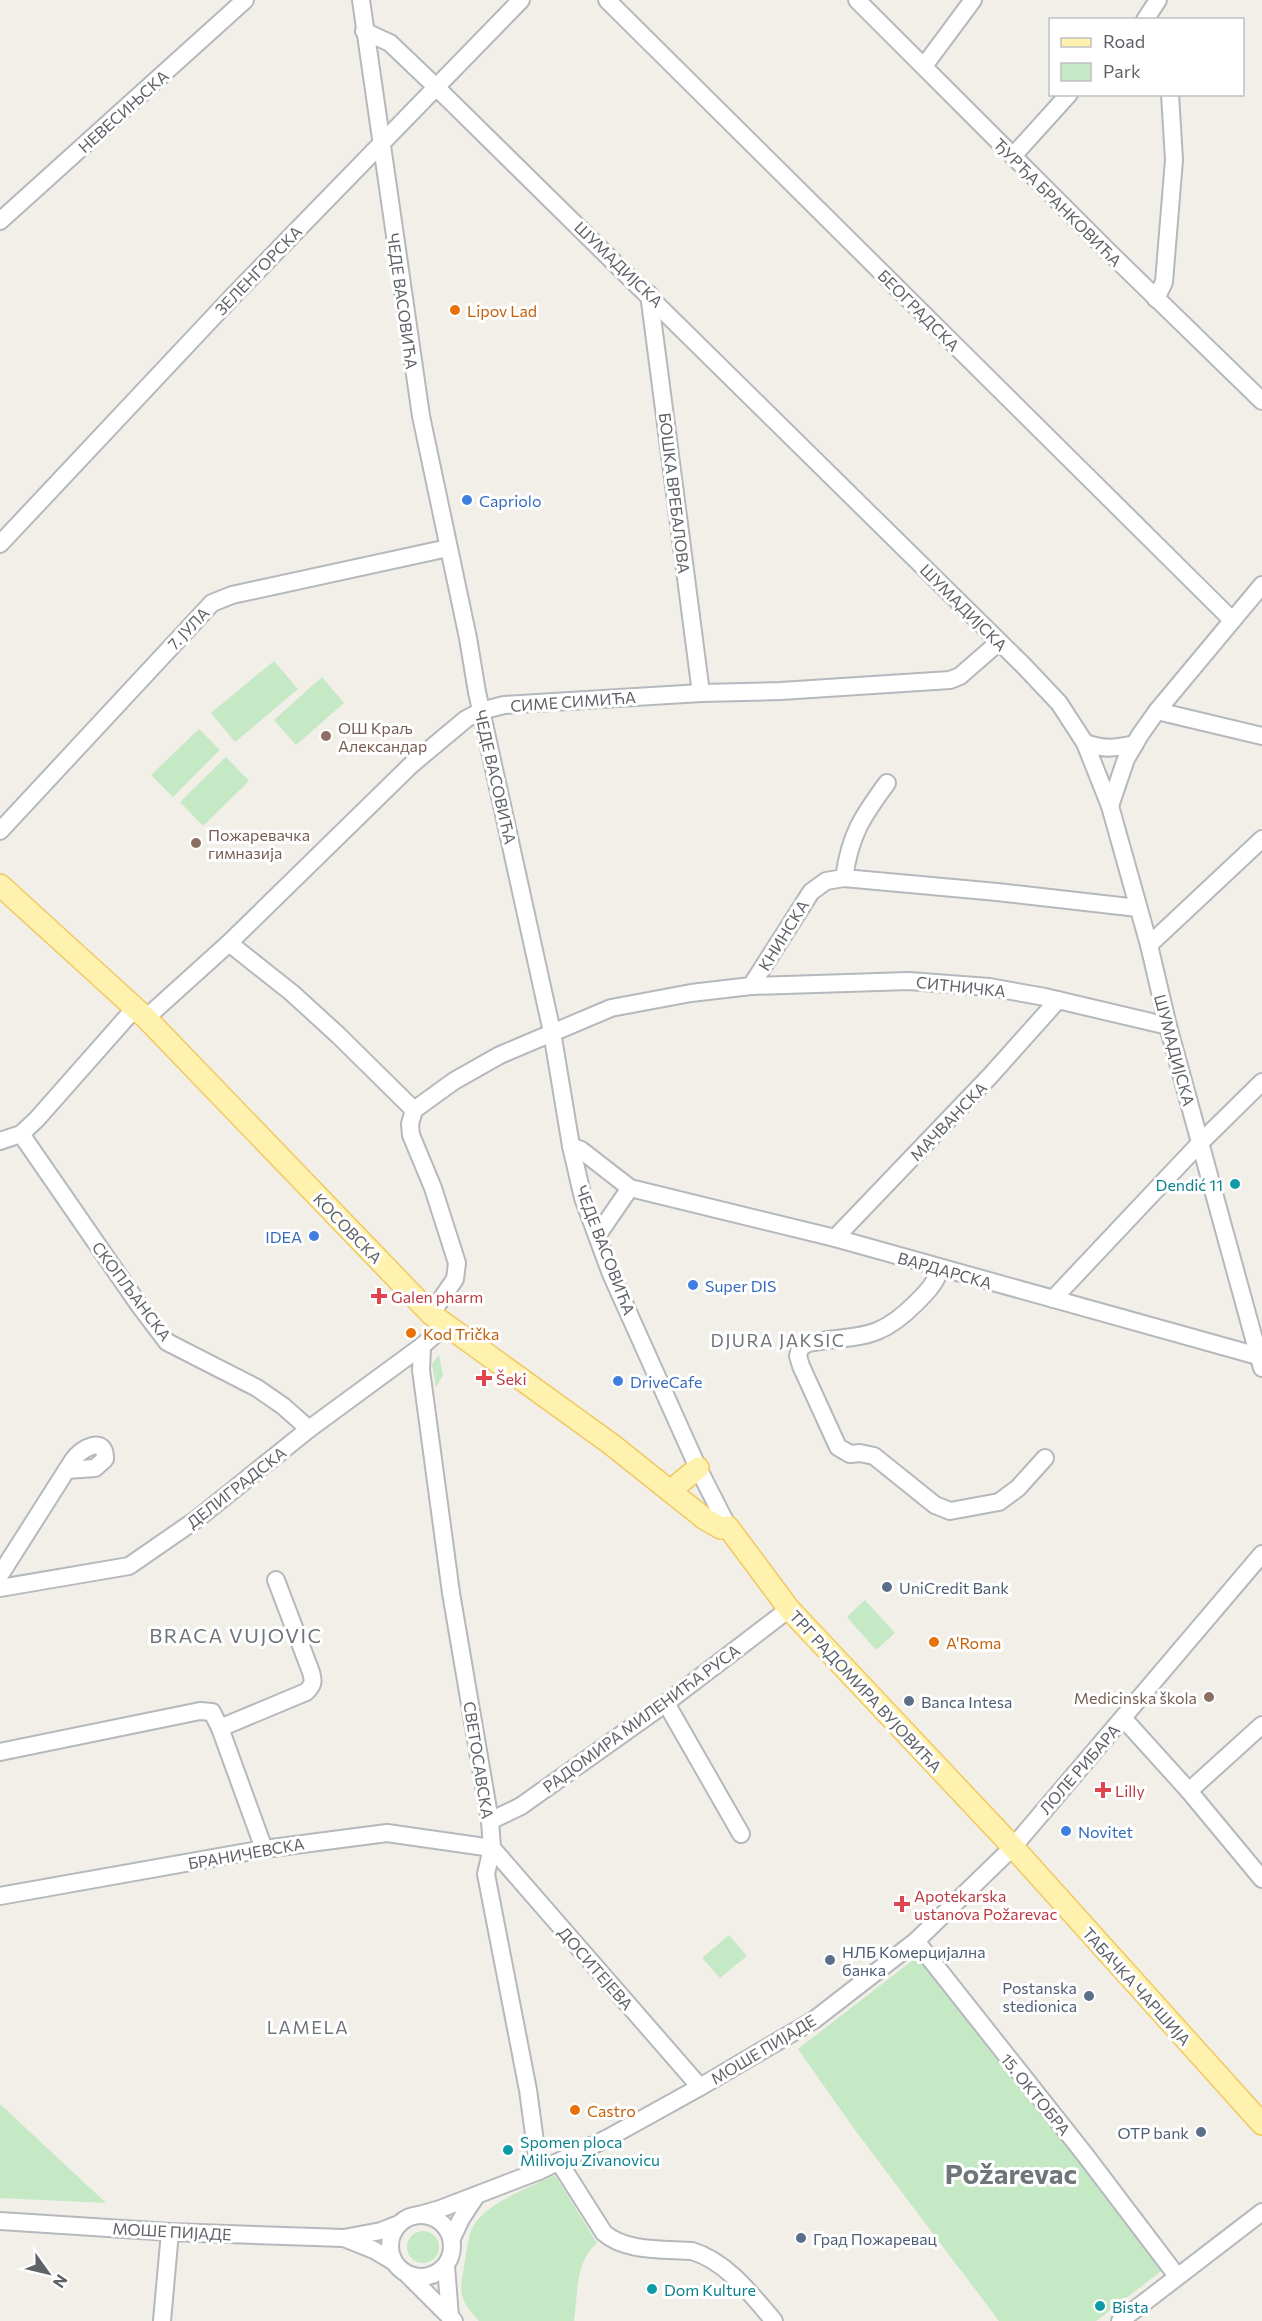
<svg xmlns="http://www.w3.org/2000/svg" width="1262" height="2321" font-family="Commissioner,sans-serif">
  <style>
    .green { fill: #c5e8c5 }
    .lines { fill: none; stroke-linecap: round; stroke-linejoin: round }
    .minor-casing { stroke: #b5b8bc; stroke-width: 20 }
    .major-casing { stroke: #f2c960; stroke-width: 24 }
    .minor { stroke: #fff; stroke-width: 16 }
    .major { stroke: #fff2af; stroke-width: 21 }
    .food-dot { fill: #e8710a; stroke: #fff; stroke-width: 2 }
    .shop-dot { fill: #3f7fe0; stroke: #fff; stroke-width: 2 }
    .education-dot { fill: #8d6e63; stroke: #fff; stroke-width: 2 }
    .culture-dot { fill: #0f9aa8; stroke: #fff; stroke-width: 2 }
    .health-dot { fill: #e0444e; stroke: #fff; stroke-width: 2 }
    .service-dot { fill: #5c6f8a; stroke: #fff; stroke-width: 2 }
    .labels { text-anchor: middle; dominant-baseline: central; stroke-width: 6; stroke-linejoin: round; paint-order: stroke }
    .street-label { font-size: 16px; fill: #5f6368; stroke: #fff }
    .food-label { font-size: 16px; fill: #c56008; stroke: #fff; text-anchor: start }
    .shop-label { font-size: 16px; fill: #366cbe; stroke: #fff; text-anchor: start }
    .education-label { font-size: 16px; fill: #785e54; stroke: #fff; text-anchor: start }
    .culture-label { font-size: 16px; fill: #0d838f; stroke: #fff; text-anchor: start }
    .health-label { font-size: 16px; fill: #be3a42; stroke: #fff; text-anchor: start }
    .service-label { font-size: 16px; fill: #4e5e75; stroke: #fff; text-anchor: start }
    .neighbourhood-label { font-size: 18px; letter-spacing: 1.5px; fill: #70757a; stroke: #fff }
    .quarter-label { font-size: 20px; letter-spacing: 1.5px; fill: #70757a; stroke: #fff }
    .town-label { font-size: 28px; font-weight: bold; fill: #70757a; stroke: #fff }
  </style>
  <rect width="100%" height="100%" fill="#f1efe8"/>
  <!-- green -->
  <g class="green">
    <path d="M274,661L298,689L235,742L211,713Z"/>
    <path d="M322,677L344,703L296,745L274,720Z"/>
    <path d="M199,729L220,750L173,797L151,775Z"/>
    <path d="M226,757L249,781L203,826L180,802Z"/>
    <path d="M439,1355L443,1375L436,1387L432,1364Z"/>
    <path d="M865,1600L895,1633L876,1650L847,1617Z"/>
    <path d="M729,1935L747,1956L720,1978L702,1958Z"/>
    <path d="M917,1957L1037,2102L1164,2269L1096,2321H999L855,2130L798,2049Z"/>
    <path d="M0,2104L106,2203L0,2198Z"/>
    <path d="M555,2175L597,2243C575,2261 578,2294 574,2321H479C460,2301 459,2295 464,2267C466,2256 467,2242 471,2231C480,2205 531,2187 555,2175Z"/>
    <circle cx="423" cy="2247" r="16"/>
  </g>
  <g class="lines">
    <defs>
      <g id="minor">
        <path d="M361,0L421,416L468,638L477,692L552,1032L571,1146L583,1198L611,1274L698,1468L728,1527"/>
        <path d="M607,0L1232,620"/>
        <path d="M857,0L1111,254L1262,401"/>
        <path d="M1145,20L1158,0"/>
        <path d="M364,31L390,43L435,86L1023,665L1059,703L1085,743L1110,806L1149,945L1168,1026L1262,1368"/>
        <path d="M924,66L973,0"/>
        <path d="M1013,156L1069,94"/>
        <path d="M0,221L245,0"/>
        <path d="M649,294L701,693"/>
        <path d="M1156,299L1164,282L1174,160L1170,94"/>
        <path d="M0,544L233,296L521,0"/>
        <path d="M1157,711L1262,736"/>
        <path d="M1085,743C1104,750 1116,748 1135,744"/>
        <path d="M1110,806L1126,759L1140,735L1157,711L1262,585"/>
        <path d="M0,831L212,603L232,595L448,548"/>
        <path d="M844,878L997,892L1138,908"/>
        <path d="M229,943L292,993L338,1035L414,1110"/>
        <path d="M1149,945L1262,839"/>
        <path d="M751,986L909,981L989,987L1045,997L1168,1026"/>
        <path d="M146,1018L229,943L411,765L466,719L481,711L504,705L701,693L781,691L950,680L960,676L999,642"/>
        <path d="M21,1134L139,1305L167,1342L257,1388L283,1406L309,1429"/>
        <path d="M0,1141L21,1134L37,1119L135,1008"/>
        <path d="M571,1146L581,1150L630,1188L835,1238L1258,1356"/>
        <path d="M597,1236L630,1188"/>
        <path d="M835,1238L991,1075L1058,1000"/>
        <path d="M940,1269C936,1283 926,1293 916,1303C876,1343 859,1334 808,1343L800,1348L798,1356L801,1366L838,1447L850,1454L860,1453L874,1456L935,1505L950,1511L999,1502L1018,1488L1045,1458"/>
        <path d="M1053,1299L1200,1143L1262,1082"/>
        <path d="M431,1314L455,1279L457,1263L433,1188L411,1135L410,1124L414,1110L454,1081L500,1055L611,1008L691,993L751,986L811,892L826,881L844,878C850,835 862,817 887,783"/>
        <path d="M422,1346L421,1370L451,1593L490,1821L492,1848L486,1874L528,2090L539,2171"/>
        <path d="M0,1575L73,1460C81,1448 106,1435 105,1459L95,1468L67,1470"/>
        <path d="M0,1588L129,1566L197,1519L309,1429L422,1346L445,1326"/>
        <path d="M666,1703L741,1834"/>
        <path d="M1123,1718L1189,1791L1262,1879"/>
        <path d="M0,1752L200,1711L212,1712L220,1728"/>
        <path d="M1189,1791L1262,1725"/>
        <path d="M490,1821L521,1806L666,1703L789,1609"/>
        <path d="M264,1849L220,1728L306,1692C313,1685 314,1682 311,1672L276,1580"/>
        <path d="M0,1896L264,1849L387,1833L492,1848L700,2087"/>
        <path d="M916,1941L1086,2156L1177,2276"/>
        <path d="M559,2162L604,2233C626,2252 664,2249 692,2251C726,2261 752,2295 774,2321"/>
        <circle cx="421" cy="2246" r="31"/>
        <path d="M419,2215L440,2209L539,2171L608,2138L700,2087L814,2020L916,1941L1013,1847L1262,1554"/>
        <path d="M0,2221L170,2232L344,2238L381,2231L399,2224"/>
        <path d="M344,2238L374,2250L394,2262"/>
        <path d="M452,2238L461,2219L476,2196"/>
        <path d="M446,2266L450,2317"/>
        <path d="M408,2275L454,2321"/>
        <path d="M162,2321L170,2232"/>
        <path d="M1120,2321L1262,2212"/>
      </g>
      <g id="major">
        <path d="M0,885L146,1018L431,1314L611,1444L705,1519L721,1528L728,1527L789,1609L1013,1847L1262,2124"/>
        <path d="M670,1491L698,1468"/>
      </g>
    </defs>
    <!-- minor casing -->
    <use href="#minor" class="minor-casing"/>
    <!-- major casing -->
    <use href="#major" class="major-casing"/>
    <!-- minor -->
    <use href="#minor" class="minor"/>
    <!-- major -->
    <use href="#major" class="major"/>
  </g>
  <!-- markers -->
  <g class="food-dot">
    <circle cx="455" cy="310" r="6"/>
    <circle cx="411" cy="1333" r="6"/>
    <circle cx="934" cy="1642" r="6"/>
    <circle cx="575" cy="2110" r="6"/>
  </g>
  <g class="shop-dot">
    <circle cx="467" cy="500" r="6"/>
    <circle cx="314" cy="1236" r="6"/>
    <circle cx="693" cy="1285" r="6"/>
    <circle cx="618" cy="1381" r="6"/>
    <circle cx="1066" cy="1831" r="6"/>
  </g>
  <g class="education-dot">
    <circle cx="326" cy="736" r="6"/>
    <circle cx="196" cy="843" r="6"/>
    <circle cx="1209" cy="1697" r="6"/>
  </g>
  <g class="culture-dot">
    <circle cx="1235" cy="1184" r="6"/>
    <circle cx="508" cy="2150" r="6"/>
    <circle cx="652" cy="2289" r="6"/>
    <circle cx="1100" cy="2306" r="6"/>
  </g>
  <g class="health-dot">
    <path d="M376 1287h6v6h6v6h-6v6h-6v-6h-6v-6h6z"/>
    <path d="M481 1369h6v6h6v6h-6v6h-6v-6h-6v-6h6z"/>
    <path d="M1100 1781h6v6h6v6h-6v6h-6v-6h-6v-6h6z"/>
    <path d="M899 1895h6v6h6v6h-6v6h-6v-6h-6v-6h6z"/>
  </g>
  <g class="service-dot">
    <circle cx="887" cy="1587" r="6"/>
    <circle cx="909" cy="1701" r="6"/>
    <circle cx="830" cy="1960" r="6"/>
    <circle cx="1089" cy="1996" r="6"/>
    <circle cx="1201" cy="2132" r="6"/>
    <circle cx="801" cy="2238" r="6"/>
  </g>
  <g class="labels">
    <!-- street labels -->
    <g class="street-label">
      <text transform="translate(123 111) rotate(-42)">НЕВЕСИЊСКА</text>
      <text transform="translate(1058 202) rotate(45)">ЂУРЂА БРАНКОВИЋА</text>
      <text transform="translate(619 264) rotate(44)">ШУМАДИЈСКА</text>
      <text transform="translate(258 270) rotate(-46)">ЗЕЛЕНГОРСКА</text>
      <text transform="translate(403 301) rotate(82)">ЧЕДЕ ВАСОВИЋА</text>
      <text transform="translate(919 310) rotate(45)">БЕОГРАДСКА</text>
      <text transform="translate(675 493) rotate(83)">БОШКА ВРЕБАЛОВА</text>
      <text transform="translate(964 607) rotate(45)">ШУМАДИЈСКА</text>
      <text transform="translate(188 628) rotate(-46)">7. ЈУЛА</text>
      <text transform="translate(573 701) rotate(-4)">СИМЕ СИМИЋА</text>
      <text transform="translate(496 777) rotate(77)">ЧЕДЕ ВАСОВИЋА</text>
      <text transform="translate(783 935) rotate(-58)">КНИНСКА</text>
      <text transform="translate(961 986) rotate(6)">СИТНИЧКА</text>
      <text transform="translate(1175 1050) rotate(75)">ШУМАДИЈСКА</text>
      <text transform="translate(948 1121) rotate(-46)">МАЧВАНСКА</text>
      <text transform="translate(348 1228) rotate(46)">КОСОВСКА</text>
      <text transform="translate(606 1250) rotate(69)">ЧЕДЕ ВАСОВИЋА</text>
      <text transform="translate(945 1270) rotate(16)">ВАРДАРСКА</text>
      <text transform="translate(132 1291) rotate(53)">СКОПЉАНСКА</text>
      <text transform="translate(236 1487) rotate(-38)">ДЕЛИГРАДСКА</text>
      <text transform="translate(866 1691) rotate(47)">ТРГ РАДОМИРА ВУЈОВИЋА</text>
      <text transform="translate(641 1718) rotate(-36)">РАДОМИРА МИЛЕНИЋА РУСА</text>
      <text transform="translate(479 1760) rotate(81)">СВЕТОСАВСКА</text>
      <text transform="translate(1079 1769) rotate(-49)">ЛОЛЕ РИБАРА</text>
      <text transform="translate(246 1853) rotate(-10)">БРАНИЧЕВСКА</text>
      <text transform="translate(596 1968) rotate(49)">ДОСИТЕЈЕВА</text>
      <text transform="translate(1137 1986) rotate(48)">ТАБАЧКА ЧАРШИЈА</text>
      <text transform="translate(763 2049) rotate(-31)">МОШЕ ПИЈАДЕ</text>
      <text transform="translate(1036 2094) rotate(51)">15. ОКТОБРА</text>
      <text transform="translate(172 2231) rotate(3)">МОШЕ ПИЈАДЕ</text>
    </g>
    <!-- food labels -->
    <g class="food-label">
      <text x="467" y="310">Lipov Lad</text>
      <text x="423" y="1333">Kod Trička</text>
      <text x="946" y="1642">A'Roma</text>
      <text x="587" y="2110">Castro</text>
    </g>
    <!-- shop labels -->
    <g class="shop-label">
      <text x="479" y="500">Capriolo</text>
      <text x="302" y="1236" text-anchor="end">IDEA</text>
      <text x="705" y="1285">Super DIS</text>
      <text x="630" y="1381">DriveCafe</text>
      <text x="1078" y="1831">Novitet</text>
    </g>
    <!-- education labels -->
    <g class="education-label">
      <text x="338" y="727">ОШ Краљ<tspan x="338" dy="18">Александар</tspan></text>
      <text x="208" y="834">Пожаревачка<tspan x="208" dy="18">гимназија</tspan></text>
      <text x="1197" y="1697" text-anchor="end">Medicinska škola</text>
    </g>
    <!-- culture labels -->
    <g class="culture-label">
      <text x="1223" y="1184" text-anchor="end">Dendić 11</text>
      <text x="520" y="2141">Spomen ploca<tspan x="520" dy="18">Milivoju Zivanovicu</tspan></text>
      <text x="664" y="2289">Dom Kulture</text>
      <text x="1112" y="2306">Bista</text>
    </g>
    <!-- health labels -->
    <g class="health-label">
      <text x="391" y="1296">Galen pharm</text>
      <text x="496" y="1378">Šeki</text>
      <text x="1115" y="1790">Lilly</text>
      <text x="914" y="1895">Apotekarska<tspan x="914" dy="18">ustanova Požarevac</tspan></text>
    </g>
    <!-- service labels -->
    <g class="service-label">
      <text x="899" y="1587">UniCredit Bank</text>
      <text x="921" y="1701">Banca Intesa</text>
      <text x="842" y="1951">НЛБ Комерцијална<tspan x="842" dy="18">банка</tspan></text>
      <text x="1077" y="1987" text-anchor="end">Postanska<tspan x="1077" dy="18">stedionica</tspan></text>
      <text x="1189" y="2132" text-anchor="end">OTP bank</text>
      <text x="813" y="2238">Град Пожаревац</text>
    </g>
    <!-- neighbourhood labels -->
    <g class="neighbourhood-label">
      <text x="778" y="1340">DJURA JAKSIC</text>
      <text x="308" y="2027">LAMELA</text>
    </g>
    <!-- quarter labels -->
    <g class="quarter-label">
      <text x="236" y="1635">BRACA VUJOVIC</text>
    </g>
    <!-- town labels -->
    <g class="town-label">
      <text x="1011" y="2173">Požarevac</text>
    </g>
  </g>
  <!-- legend -->
  <rect x="1049" y="18" width="195" height="78" fill="#ffffff" stroke="#bfc1c3" stroke-width="1.5"/>
  <rect x="1061" y="38" width="30" height="9" fill="#fff2af" stroke="#bfc1c3" stroke-width="1.5"/>
  <text x="1103" y="48" font-size="18" fill="#5f6368">Road</text>
  <rect x="1061" y="63" width="30" height="18" fill="#c5e8c5" stroke="#bfc1c3" stroke-width="1.5"/>
  <text x="1103" y="78" font-size="18" fill="#5f6368">Park</text>
  <!-- north arrow -->
  <g transform="translate(48 2273) rotate(124)" stroke="#ffffff" stroke-width="4.5" paint-order="stroke">
  <path d="M0-4.5L10 22L0 15L-10 22Z" fill="#5f6368"/>
  <text y="-9" font-size="16" font-weight="bold" text-anchor="middle" fill="#5f6368">N</text>
  </g>
</svg>
